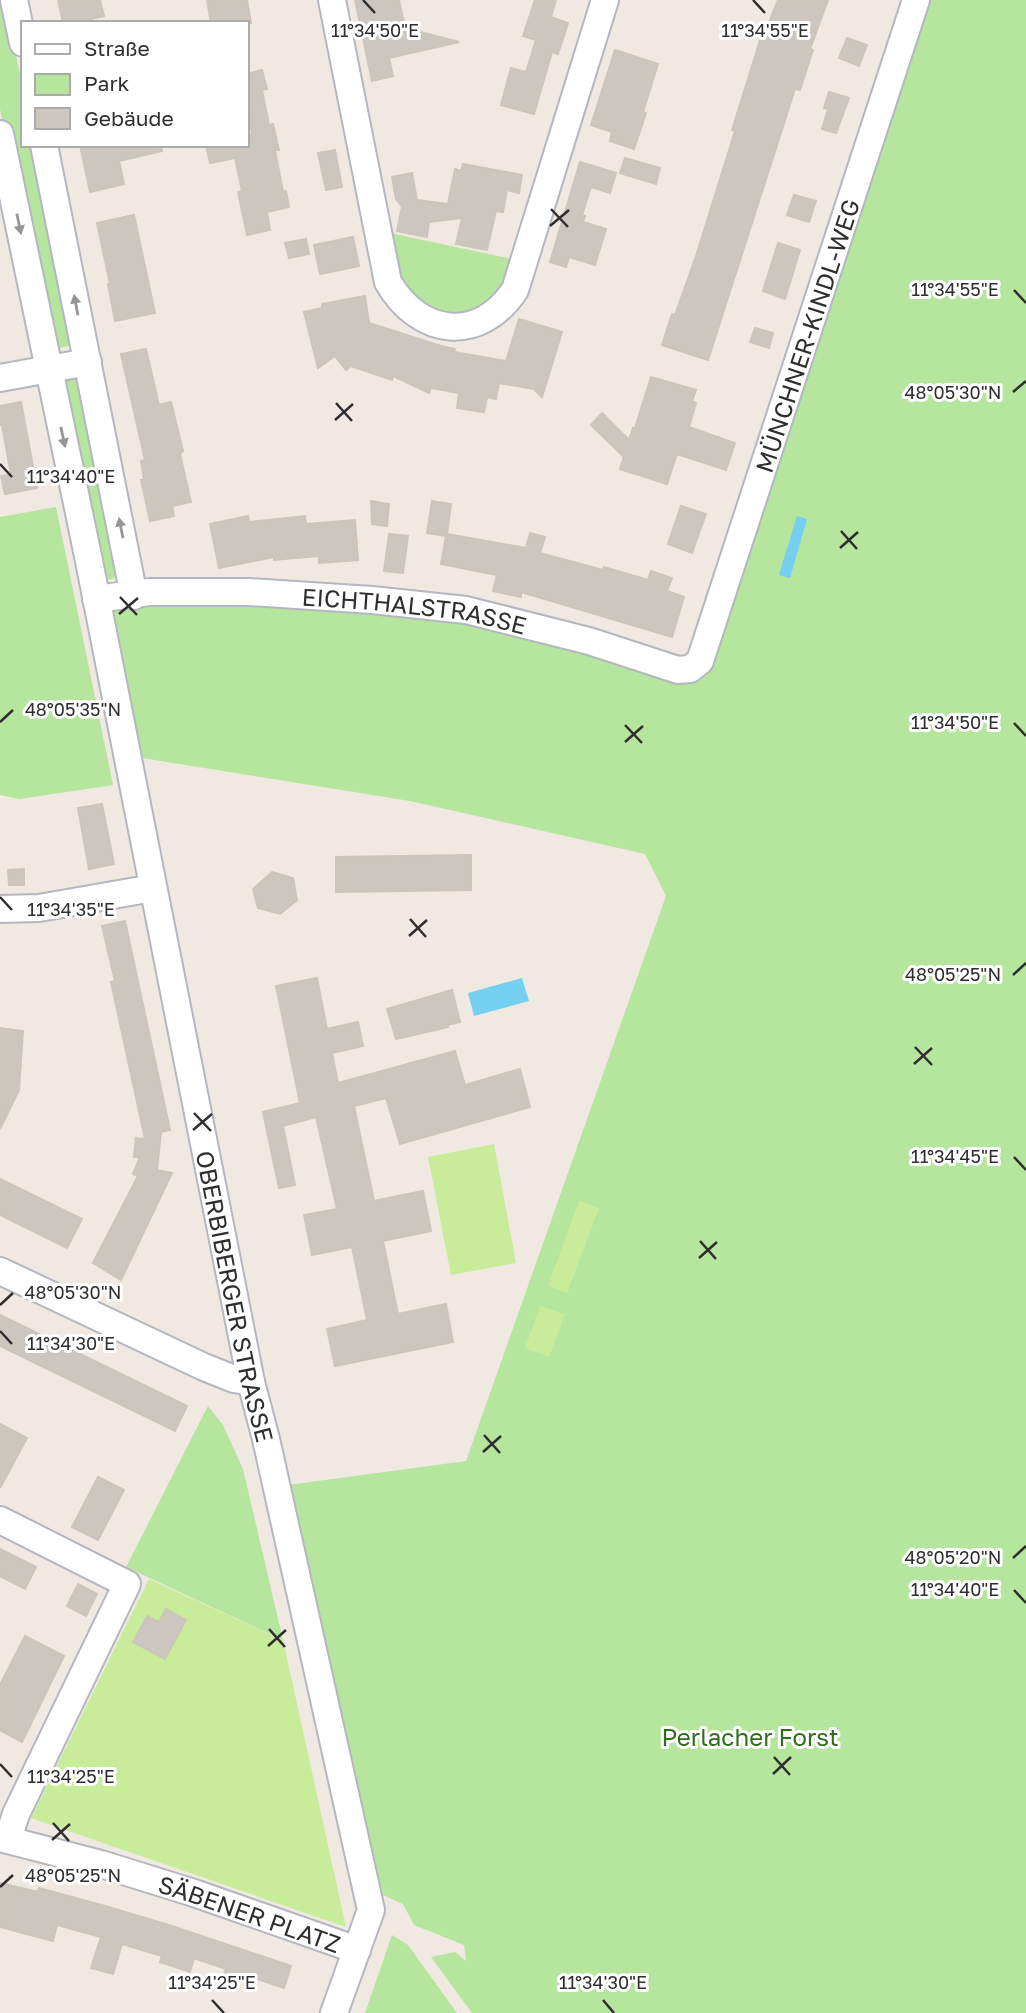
<svg xmlns="http://www.w3.org/2000/svg" width="1026" height="2013" font-family="'Golos Text',sans-serif">
  <style>
    .green { fill: #b6e59e }
    .pitch { fill: #c9ec9a }
    .water { fill: #75cff0 }
    .building { fill: #cbc7bf; stroke: #cbc5ba; stroke-width: 2 }
    .lines { fill: none; stroke-linecap: round; stroke-linejoin: round }
    .minor-casing { stroke: #b4b7c1; stroke-width: 30 }
    .minor { stroke: #fff; stroke-width: 26 }
    .oneway { fill: #969696 }
    .ticks { fill: none; stroke: #2e2e2e; stroke-width: 2.5 }
    .labels { text-anchor: middle; dominant-baseline: central; stroke-width: 6; stroke-linejoin: round; paint-order: stroke }
    .street-label { font-size: 24px; fill: #2e2e2e; stroke: #fff }
    .park-label { font-size: 24px; fill: #2c6e1b; stroke: #fff }
    .ticks-label { font-size: 18px; text-anchor: middle; fill: #2e2e2e; stroke: #fff; stroke-width: 6; stroke-linejoin: round; paint-order: stroke }
  </style>
  <rect width="100%" height="100%" fill="#efe9e1"/>
  <!-- green -->
  <g class="green">
    <path d="M0,0H5L23,89V145H34L74,345L54,349L44,332L0,109Z"/>
    <path d="M924,0H1026V2013H472L431,1957L455,1952L466,1961L464,1945L414,1925L403,1904L383,1895L288,1485L466,1461L666,896L645,854L410,801L142,758L108,612L154,605L246,601L464,622L688,680L703,675L714,658Z"/>
    <path d="M390,233L512,259C508,268 506,281 501,290C479,327 419,317 401,281C395,267 394,248 390,233Z"/>
    <path d="M81,376L118,571L113,579L103,580L63,380Z"/>
    <path d="M56,507L113,785L20,799L0,795V517Z"/>
    <path d="M208,1406L223,1425L243,1469L283,1640L126,1567Z"/>
    <path d="M392,1935L408,1945L457,2013H365Z"/>
  </g>
  <!-- pitch -->
  <g class="pitch">
    <path d="M494,1144L516,1263L451,1275L428,1157Z"/>
    <path d="M579,1201L599,1208L567,1293L548,1286Z"/>
    <path d="M540,1306L565,1314L549,1357L525,1348Z"/>
    <path d="M149,1579L283,1640L346,1927L31,1818Z"/>
  </g>
  <!-- water -->
  <g class="water">
    <path d="M797,516L807,519L790,578L779,575Z"/>
    <path d="M522,978L529,1001L474,1016L468,993Z"/>
  </g>
  <!-- building -->
  <g class="building">
    <path d="M58,0H100L104,16L83,21L84,23H63Z"/>
    <path d="M207,0H247L251,23H211Z"/>
    <path d="M355,0H399L405,28L459,42L389,58L393,76L372,81Z"/>
    <path d="M535,0H556L551,17L568,23L558,54L552,52L534,114L501,105L511,68L526,72L536,40L523,36Z"/>
    <path d="M778,0H828L810,49L813,50L800,90L795,89L708,360L662,345L672,314L675,315L696,256L735,131L732,130L762,34L764,35Z"/>
    <path d="M847,38L867,45L859,66L839,58Z"/>
    <path d="M615,50L658,64L643,112L646,113L634,149L610,141L612,132L591,125Z"/>
    <path d="M262,70L267,89L262,90L269,125L273,124L279,150H275L283,192L286,191L289,207L267,212L270,230L247,235L238,192L242,191L235,158L210,163L206,145H247V136L252,135L247,104V74Z"/>
    <path d="M829,92L849,98L836,133L822,129L828,109L824,108Z"/>
    <path d="M80,145H161L162,151L119,161L124,184L90,192Z"/>
    <path d="M335,150L342,187L326,190L318,153Z"/>
    <path d="M625,158L660,168L656,184L620,173Z"/>
    <path d="M580,162L616,173L610,193L591,187L582,215L585,216L583,222L606,229L595,265L569,257L566,267L550,262Z"/>
    <path d="M463,164L522,175L519,193L507,190L503,212L496,211L487,250L456,244L462,218L429,222L427,237L397,231L402,207L396,199L392,177L412,173L417,200L448,204L455,169L461,171Z"/>
    <path d="M794,195L816,201L809,222L787,215Z"/>
    <path d="M134,215L155,313L115,321L108,284H110L97,223Z"/>
    <path d="M353,237L359,266L320,274L314,245Z"/>
    <path d="M306,239L309,254L289,258L285,243Z"/>
    <path d="M778,243L800,250L785,299L763,291Z"/>
    <path d="M365,296L369,323L441,346L455,349L454,352L506,361L519,319L562,332L542,397L534,389L499,383L496,399L487,397L484,412L457,408L459,393L431,388L429,393L393,376L392,380L351,366L346,370L335,356L318,368L304,312L322,308V304Z"/>
    <path d="M755,328L773,333L769,348L750,342Z"/>
    <path d="M146,349L159,405L171,402L183,451L180,454L191,502L172,506L174,516L150,521L141,480H144L141,461L145,460L121,354Z"/>
    <path d="M651,377L696,390L692,401L696,403L689,427L735,443L726,470L677,454L667,484L620,469L624,457L591,425L602,413L629,440L633,428H635Z"/>
    <path d="M21,402L37,488L5,494L1,476L11,475L2,425H0V406Z"/>
    <path d="M371,501L389,504L387,526L372,524Z"/>
    <path d="M432,501L451,504L447,534L526,548L530,533L545,537L540,553L603,570L604,567L648,580L651,571L672,578L667,591L684,597L672,637L521,592V597L493,591L497,575L441,564L446,536L427,533Z"/>
    <path d="M681,506L706,514L692,553L668,544Z"/>
    <path d="M248,516L249,522L305,516L306,524L355,520L358,560L319,563V556L274,560V557L219,568L210,524Z"/>
    <path d="M389,534L408,536L403,573L384,571Z"/>
    <path d="M102,804L114,864L89,869L78,808Z"/>
    <path d="M471,855V890L336,892V857Z"/>
    <path d="M24,869V885H9L8,870Z"/>
    <path d="M272,872L293,878L297,900L280,914L258,908L253,889Z"/>
    <path d="M125,921L170,1130L161,1132L157,1170L172,1173L121,1280L93,1263L138,1176L133,1174L140,1157H134L136,1138L145,1139L111,982L115,981L102,926Z"/>
    <path d="M317,978L327,1029L358,1022L363,1046L332,1053L338,1083L455,1051L465,1085L520,1069L530,1107L400,1144L386,1098L354,1106L374,1201L423,1191L431,1231L383,1241L398,1314L446,1304L453,1342L335,1366L327,1329L367,1320L352,1247L312,1255L304,1215L337,1209L316,1117L283,1126L295,1185L279,1188L263,1112L300,1103L276,986Z"/>
    <path d="M452,990L460,1022L447,1025L448,1027L396,1039L387,1009Z"/>
    <path d="M0,1028L23,1031L19,1090L0,1129Z"/>
    <path d="M0,1179L82,1219L67,1248L0,1215Z"/>
    <path d="M0,1315L187,1406L175,1431L0,1346Z"/>
    <path d="M0,1424L27,1438L0,1488Z"/>
    <path d="M98,1477L124,1490L98,1540L72,1527Z"/>
    <path d="M0,1549L36,1567L25,1589L0,1576Z"/>
    <path d="M78,1584L97,1594L86,1616L67,1606Z"/>
    <path d="M166,1609L186,1620L165,1659L133,1642L147,1616L159,1622Z"/>
    <path d="M25,1636L64,1656L22,1742L0,1730V1685Z"/>
    <path d="M0,1883L38,1892L39,1888L105,1906L172,1926L291,1966L284,1988L242,1974L240,1979L224,1974L226,1969L194,1958L190,1972L160,1962L162,1956L122,1944L113,1974L91,1968L101,1937L57,1925L53,1941L0,1927Z"/>
  </g>
  <g class="lines">
    <defs>
      <g id="minor">
        <path d="M14,0L23,43"/>
        <path d="M332,0L388,282C419,336 479,344 515,290L605,0"/>
        <path id="s1" d="M0,134L88,556L251,1382L266,1439L371,1910L334,2013"/>
        <path d="M44,145L134,596"/>
        <path d="M0,378L88,362"/>
        <path id="s2" d="M96,599L149,592H249L372,600L466,610L589,641L678,670L690,669L700,661L916,0"/>
        <path d="M0,909L39,908L153,888"/>
        <path d="M0,1271L204,1367L234,1379L251,1382"/>
        <path d="M0,1520L127,1584L16,1814L8,1839"/>
        <path id="s3" d="M0,1838L101,1864L194,1893L357,1950"/>
      </g>
    </defs>
    <!-- minor casing -->
    <use href="#minor" class="minor-casing"/>
    <!-- minor -->
    <use href="#minor" class="minor"/>
  </g>
  <!-- one-way arrows -->
  <defs><path id="oneway-solid" d="M-6-.8H1V-3.2L6.5 0L1 3.2V.8H-6Z" transform="scale(1.75)"/></defs>
  <g class="oneway">
    <use href="#oneway-solid" transform="translate(19 224) rotate(78)"/>
    <use href="#oneway-solid" transform="translate(76 305) rotate(-101)"/>
    <use href="#oneway-solid" transform="translate(63 437) rotate(78)"/>
    <use href="#oneway-solid" transform="translate(121 528) rotate(-101)"/>
  </g>
  <!-- ticks -->
  <path class="ticks" d="M363,0L375,13M753,0L765,13M551,209L568,227M550,226L569,210M1014,290L1026,303M1013,392L1026,381M336,403L352,421M335,420L353,404M0,464L12,477M841,531L857,549M840,548L858,532M120,597L137,615M119,614L138,598M0,722L13,710M1014,723L1026,736M625,725L642,743M625,742L643,726M0,897L12,910M410,919L426,937M409,936L427,920M1013,975L1026,963M915,1047L932,1065M914,1064L932,1048M194,1113L211,1131M193,1130L212,1114M1014,1157L1026,1170M700,1241L716,1259M699,1258L717,1242M0,1305L13,1293M0,1331L12,1344M484,1435L500,1453M483,1452L501,1436M1013,1558L1026,1546M1014,1590L1026,1603M269,1629L285,1647M268,1646L286,1630M774,1757L790,1775M0,1764L12,1777M773,1774L791,1757M53,1823L69,1841M52,1840L70,1824M0,1887L13,1875M212,2000L224,2013M603,2000L614,2013"/>
  <g class="labels">
    <!-- street labels -->
    <g class="street-label">
      <text stroke="none"><textPath href="#s2" startOffset="959">MÜNCHNER-KINDL-WEG</textPath></text>
      <text stroke="none"><textPath href="#s2" startOffset="320">EICHTHALSTRASSE</textPath></text>
      <text stroke="none"><textPath href="#s1" startOffset="1186">OBERBIBERGER STRASSE</textPath></text>
      <text stroke="none"><textPath href="#s3" startOffset="261">SÄBENER PLATZ</textPath></text>
    </g>
    <!-- park labels -->
    <g class="park-label">
      <text x="750" y="1736">Perlacher Forst</text>
    </g>
  </g>
  <g class="ticks-label">
    <text x="375" y="37">11°34'50"E</text>
    <text x="765" y="37">11°34'55"E</text>
    <text x="955" y="296">11°34'55"E</text>
    <text x="953" y="399">48°05'30"N</text>
    <text x="71" y="483">11°34'40"E</text>
    <text x="73" y="716">48°05'35"N</text>
    <text x="955" y="729">11°34'50"E</text>
    <text x="71" y="916">11°34'35"E</text>
    <text x="953" y="981">48°05'25"N</text>
    <text x="955" y="1163">11°34'45"E</text>
    <text x="73" y="1299">48°05'30"N</text>
    <text x="71" y="1350">11°34'30"E</text>
    <text x="953" y="1564">48°05'20"N</text>
    <text x="955" y="1596">11°34'40"E</text>
    <text x="71" y="1783">11°34'25"E</text>
    <text x="73" y="1882">48°05'25"N</text>
    <text x="212" y="1989">11°34'25"E</text>
    <text x="603" y="1989">11°34'30"E</text>
  </g>
  <!-- legend -->
  <rect x="21" y="21" width="228" height="126" fill="#ffffff" stroke="#ababab" stroke-width="2"/>
  <rect x="35" y="44" width="35" height="10" fill="#ffffff" stroke="#ababab" stroke-width="2"/>
  <text x="84" y="56" font-size="21" fill="#2e2e2e">Straße</text>
  <rect x="35" y="74" width="35" height="21" fill="#b6e59e" stroke="#ababab" stroke-width="2"/>
  <text x="84" y="91" font-size="21" fill="#2e2e2e">Park</text>
  <rect x="35" y="108" width="35" height="21" fill="#cbc7bf" stroke="#ababab" stroke-width="2"/>
  <text x="84" y="126" font-size="21" fill="#2e2e2e">Gebäude</text>
</svg>
